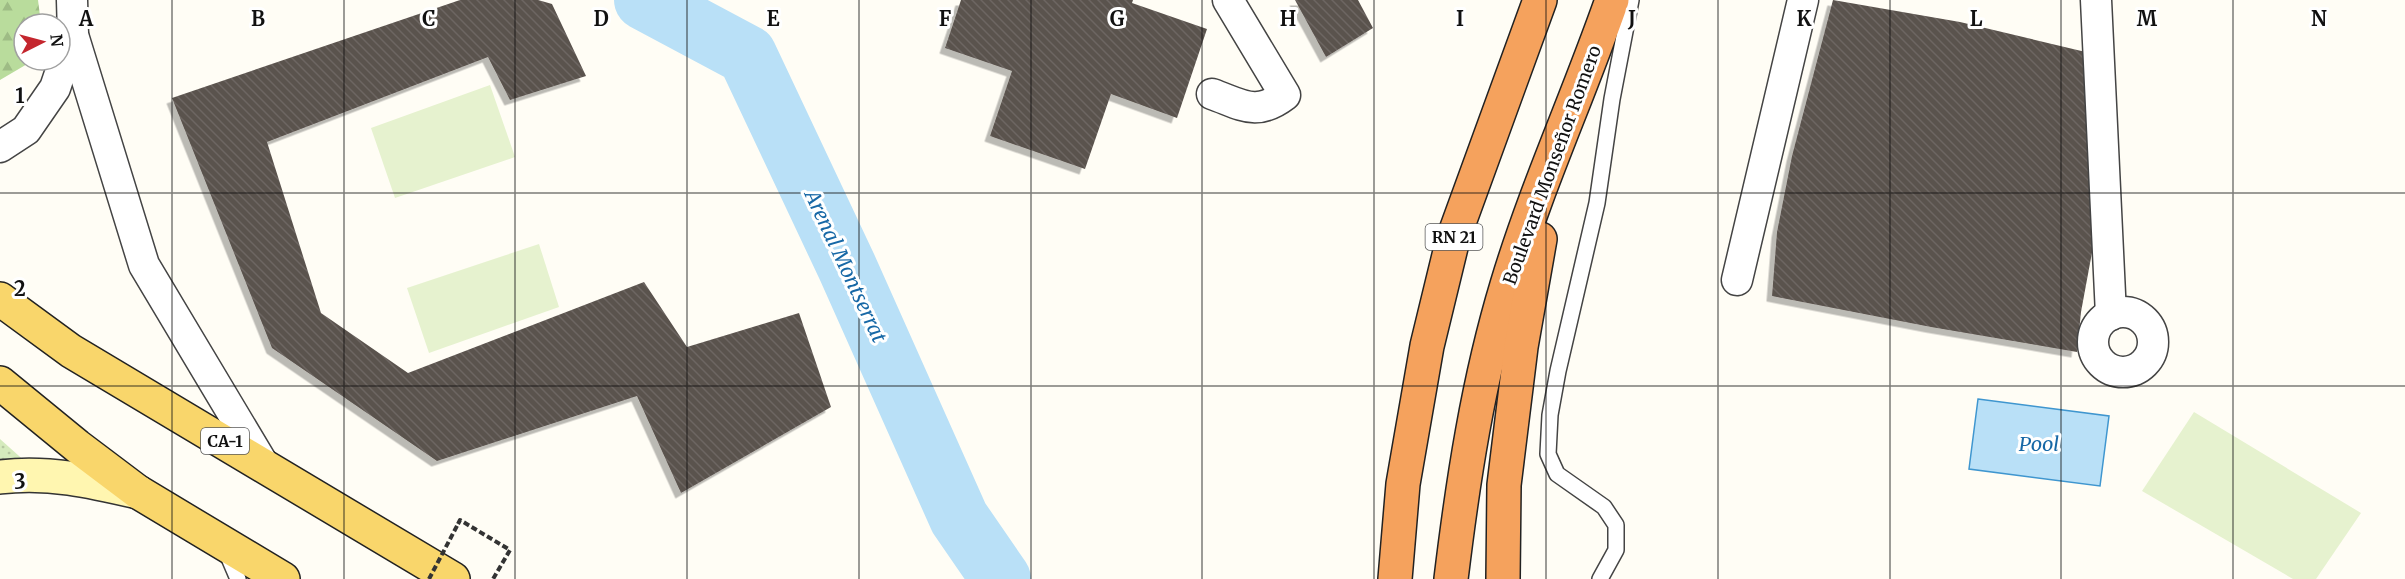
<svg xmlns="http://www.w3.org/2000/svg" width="2405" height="579" font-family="Merriweather,serif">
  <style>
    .grass { fill: url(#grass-dots) }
    .forest { fill: url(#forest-firs) }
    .pitch { fill: #e6f2cf }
    .water { fill: #b9e0f7; stroke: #3f96cf; stroke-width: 1.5 }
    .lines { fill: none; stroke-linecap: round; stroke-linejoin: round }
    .river { stroke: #b9e0f7; stroke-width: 60 }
    .building { fill: url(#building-back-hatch); filter: url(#shadow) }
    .lane-casing { stroke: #444; stroke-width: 18 }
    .street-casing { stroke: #444; stroke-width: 33 }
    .secondary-casing { stroke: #333; stroke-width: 36 }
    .primary-casing { stroke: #222; stroke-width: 36 }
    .highway-casing { stroke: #222; stroke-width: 36 }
    .path { stroke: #333; stroke-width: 4; stroke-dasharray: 6 3; stroke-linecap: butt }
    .lane { stroke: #fff; stroke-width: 15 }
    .street { stroke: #fff; stroke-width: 30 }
    .secondary { stroke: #fff6b0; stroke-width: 33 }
    .primary { stroke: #f9d66b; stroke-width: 33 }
    .highway { stroke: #f5a25d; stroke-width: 33 }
    .path-bridge { stroke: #333; stroke-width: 4; stroke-dasharray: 6 3; stroke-linecap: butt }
    .grid { fill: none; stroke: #111; stroke-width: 1.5; stroke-opacity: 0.55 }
    .labels { text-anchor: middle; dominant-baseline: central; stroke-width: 6; stroke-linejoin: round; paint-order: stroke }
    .shield { fill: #fff; stroke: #585858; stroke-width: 1.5 }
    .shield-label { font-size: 16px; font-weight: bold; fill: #111 }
    .street-label { font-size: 18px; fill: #111; stroke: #fff }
    .water-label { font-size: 20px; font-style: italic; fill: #1768a6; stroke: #fff }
    .grid-label { font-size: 20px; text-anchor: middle; font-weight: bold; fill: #111; stroke: #fff; stroke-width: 6; stroke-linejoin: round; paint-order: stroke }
  </style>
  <defs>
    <pattern id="grass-dots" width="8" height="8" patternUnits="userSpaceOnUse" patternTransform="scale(1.5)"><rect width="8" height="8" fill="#d5ebbd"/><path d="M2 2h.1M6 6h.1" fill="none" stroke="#b6c8a1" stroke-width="1.8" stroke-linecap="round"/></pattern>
    <pattern id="forest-firs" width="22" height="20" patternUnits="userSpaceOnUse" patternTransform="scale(1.5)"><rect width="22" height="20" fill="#b9dc9c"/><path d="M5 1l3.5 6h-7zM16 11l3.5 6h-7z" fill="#9ebc85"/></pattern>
    <pattern id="building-back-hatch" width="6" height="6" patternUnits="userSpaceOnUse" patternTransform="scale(1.5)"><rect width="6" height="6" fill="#5a524d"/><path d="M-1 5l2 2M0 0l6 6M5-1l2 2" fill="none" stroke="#6d6662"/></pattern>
    <filter id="shadow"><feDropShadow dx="-5.5" dy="5.5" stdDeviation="0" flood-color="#0004"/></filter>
  </defs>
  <rect width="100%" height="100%" fill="#fffdf5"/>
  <!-- grass -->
  <path class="grass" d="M0,439L28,464H0Z"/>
  <!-- forest -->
  <path class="forest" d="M0,0H38L41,24H24V60H34L0,80Z"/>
  <!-- pitch -->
  <g class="pitch">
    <path d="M490,85L515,157L395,198L371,128Z"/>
    <path d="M539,244L559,307L429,353L407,288Z"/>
    <path d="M2194,412L2361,513L2316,579H2293L2142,491Z"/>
  </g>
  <!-- water -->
  <path class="water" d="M1978,399L2109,416L2100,486L1969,469Z"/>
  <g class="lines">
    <!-- river -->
    <path class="river" d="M644,0L747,55L847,267L959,518L1001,579"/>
  </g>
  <!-- building -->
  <g class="building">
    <path d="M460,0H538L552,4L586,76L510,100L488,57L267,142L321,313L408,373L644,282L687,347L799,313L831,407L681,493L637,396L437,461L272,348L172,98Z"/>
    <path d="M961,0H1133L1132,3L1207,29L1177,118L1111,94L1085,169L990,136L1012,71L945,48Z"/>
    <path d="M1295,0H1358L1373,28L1326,57Z"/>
    <path d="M1833,0L1960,22L2094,54L2091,200L2093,247L2081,312L2077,352L1931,327L1772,296L1777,232L1792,156Z"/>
  </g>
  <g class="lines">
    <defs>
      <g id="lane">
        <path d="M226,551L238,579"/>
        <path d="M1600,579L1616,550V525L1604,507L1557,474L1548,454L1550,415L1558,371L1597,203L1612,99L1631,0"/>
      </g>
      <g id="street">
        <path d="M72,0L73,35L144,265L263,464"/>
        <path d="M2096,0L2111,315"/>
        <path d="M1212,94C1243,105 1256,117 1285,95L1228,0"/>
        <path d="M0,147L26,130L55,88L73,35"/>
        <path d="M1737,280L1803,0"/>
        <circle cx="2123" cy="342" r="30"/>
      </g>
      <path id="secondary" d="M0,477C48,471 91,481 138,492"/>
      <g id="primary">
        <path d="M0,299L71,351L453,579"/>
        <path d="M0,383L77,446L138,492L283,579"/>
      </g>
      <g id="highway">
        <path d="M1395,579L1403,484L1427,346L1453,239L1540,0"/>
        <path d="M1451,579C1463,480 1478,381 1507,285C1536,188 1579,95 1612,0"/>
        <path d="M1503,579L1504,485L1521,347L1540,239"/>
      </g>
    </defs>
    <!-- lane casing -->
    <use href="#lane" class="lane-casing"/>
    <!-- street casing -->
    <use href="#street" class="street-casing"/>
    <!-- secondary casing -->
    <use href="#secondary" class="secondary-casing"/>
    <!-- primary casing -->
    <use href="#primary" class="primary-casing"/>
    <!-- highway casing -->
    <use href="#highway" class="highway-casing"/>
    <!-- path -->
    <path class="path" d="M458,524L460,520L510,550L493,579"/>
    <!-- lane -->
    <use href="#lane" class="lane"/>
    <!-- street -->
    <use href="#street" class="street"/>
    <!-- secondary -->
    <use href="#secondary" class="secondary"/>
    <!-- primary -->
    <use href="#primary" class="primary"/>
    <!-- highway -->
    <use href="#highway" class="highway"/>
    <!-- path-bridge -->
    <path class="path-bridge" d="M429,579L458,524"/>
  </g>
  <!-- grid -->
  <path class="grid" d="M172,0V579M344,0V579M515,0V579M687,0V579M859,0V579M1031,0V579M1202,0V579M1374,0V579M1546,0V579M1718,0V579M1890,0V579M2061,0V579M2233,0V579M0,193H2405M0,386H2405"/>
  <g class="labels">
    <!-- shield labels -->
    <g class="shield">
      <rect x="1425.5" y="224" width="57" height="26" rx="4.5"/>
      <rect x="201" y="428" width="48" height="26" rx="4.5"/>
    </g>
    <g class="shield-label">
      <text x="1454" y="237">RN 21</text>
      <text x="225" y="441">CA-1</text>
    </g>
    <!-- street labels -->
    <g class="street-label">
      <text transform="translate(1552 165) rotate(-70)">Boulevard Monseñor Romero</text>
    </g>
    <!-- water labels -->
    <g class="water-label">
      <text transform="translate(846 266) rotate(65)">Arenal Montserrat</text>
      <text x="2039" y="443">Pool</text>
    </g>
  </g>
  <g class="grid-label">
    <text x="86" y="26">A</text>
    <text x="258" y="26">B</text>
    <text x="429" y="26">C</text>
    <text x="601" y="26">D</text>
    <text x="773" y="26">E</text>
    <text x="945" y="26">F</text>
    <text x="1117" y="26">G</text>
    <text x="1288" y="26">H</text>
    <text x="1460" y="26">I</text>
    <text x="1632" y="26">J</text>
    <text x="1804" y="26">K</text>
    <text x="1976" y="26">L</text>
    <text x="2147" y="26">M</text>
    <text x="2319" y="26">N</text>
    <text x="20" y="103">1</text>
    <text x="20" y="296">2</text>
    <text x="20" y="489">3</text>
  </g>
  <!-- north arrow -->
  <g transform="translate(42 42) rotate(84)"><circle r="28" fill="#ffffff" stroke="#a0a0a0" stroke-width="1.5"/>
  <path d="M0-4.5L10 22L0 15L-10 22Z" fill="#c4262e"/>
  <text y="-9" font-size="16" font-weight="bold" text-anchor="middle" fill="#111111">N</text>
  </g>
</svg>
